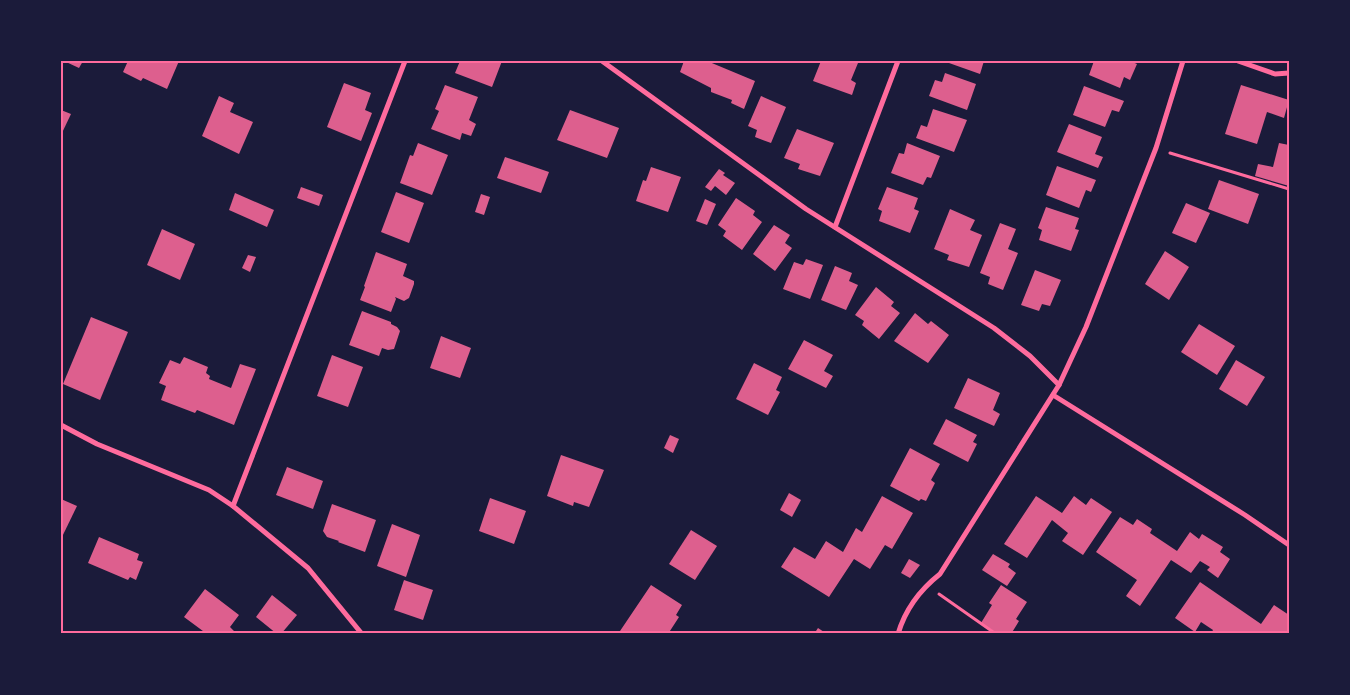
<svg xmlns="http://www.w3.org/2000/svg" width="1350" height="695" font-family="'Alegreya Sans',sans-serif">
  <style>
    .building { fill: #dd5f8e }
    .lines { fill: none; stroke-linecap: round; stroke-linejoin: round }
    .path { stroke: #ff6b9d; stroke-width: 3 }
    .minor { stroke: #ff6b9d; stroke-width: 5 }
    .neatline { fill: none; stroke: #ff6b9d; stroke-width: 2 }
  </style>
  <rect width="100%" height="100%" fill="#1b1b3a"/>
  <!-- building -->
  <g class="building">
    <path d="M64,61H83L79,68Z"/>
    <path d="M128,61H179L167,89L143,78L141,81L123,72Z"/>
    <path d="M460,61L463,63L464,61H502L492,87L455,73Z"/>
    <path d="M684,61H707L755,81L744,109L731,103L732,100L711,92V88L680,72Z"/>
    <path d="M821,61H853L858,63L851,80L856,83L852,95L813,81Z"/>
    <path d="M950,61H984L980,74L949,63Z"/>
    <path d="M1094,61H1130L1137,64L1130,80L1124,77L1120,88L1089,75Z"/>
    <path d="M945,73L976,84L967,110L929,96L935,80L942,82Z"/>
    <path d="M344,83L371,93L365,110L372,113L361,141L327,127Z"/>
    <path d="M445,85L478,97L469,120L476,124L471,136L462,133L460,140L431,129L439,111L435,109Z"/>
    <path d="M1241,85L1289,100L1284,118L1267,112L1257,144L1225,134Z"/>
    <path d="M1084,86L1124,101L1119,112L1112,110L1105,127L1073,115Z"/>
    <path d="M219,96L234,103L230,112L253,122L239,154L202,136Z"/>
    <path d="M761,96L786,107L771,143L755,137L757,130L748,126Z"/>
    <path d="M933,109L967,120L954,152L916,138L921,125L927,127Z"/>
    <path d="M61,110L71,114L61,135Z"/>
    <path d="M570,110L619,128L607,158L557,140Z"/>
    <path d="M1069,124L1102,137L1095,154L1103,157L1098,168L1057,152Z"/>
    <path d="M797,129L834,143L820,176L798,169L800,164L784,158Z"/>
    <path d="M418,143L448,155L432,195L400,183L410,155L413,156Z"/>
    <path d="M907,143L940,156L931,178L927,177L923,185L891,173L899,153L904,154Z"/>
    <path d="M1279,143L1289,145V186L1255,176L1258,164L1273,167Z"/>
    <path d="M505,157L549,172L541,193L497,178Z"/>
    <path d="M1057,166L1096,180L1091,192L1086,190L1079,208L1046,195Z"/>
    <path d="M651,167L681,177L668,212L636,201L643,180L646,181Z"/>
    <path d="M719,169L725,173L723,175L735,183L726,195L715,186L711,191L705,187Z"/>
    <path d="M1219,180L1259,194L1248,224L1208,209Z"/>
    <path d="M301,187L323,195L319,206L297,198Z"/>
    <path d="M887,187L918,198L914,209L919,211L910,233L879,221L882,211L878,209Z"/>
    <path d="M396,192L424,203L409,243L381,232Z"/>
    <path d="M235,193L274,210L267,227L229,210Z"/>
    <path d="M481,194L490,197L484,215L475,212Z"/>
    <path d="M736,198L755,211L753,215L762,222L742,250L723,236L726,231L718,225Z"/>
    <path d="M705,199L716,204L707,225L696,221Z"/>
    <path d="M1186,203L1210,213L1196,243L1172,233Z"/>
    <path d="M1046,207L1079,218L1075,229L1079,230L1071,251L1039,240L1042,230L1038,228Z"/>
    <path d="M950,209L975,220L970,230L982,235L969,267L947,260L949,255L934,249Z"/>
    <path d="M1000,223L1016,229L1008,249L1018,253L1003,290L988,284L990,277L980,273Z"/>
    <path d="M774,225L790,235L785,243L792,248L775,271L753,254Z"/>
    <path d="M162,229L195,244L180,280L147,265Z"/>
    <path d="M1165,251L1189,267L1169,300L1145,284Z"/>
    <path d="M376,252L407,264L403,276L414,281V284L409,298L404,301L395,297L396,299L391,312L360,300L365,287L364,286Z"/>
    <path d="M248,255L256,257L250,272L242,268Z"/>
    <path d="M806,259L823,265L810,299L783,289L794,262L803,265Z"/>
    <path d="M835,266L852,273L849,281L858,285L846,310L821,300Z"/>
    <path d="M1035,270L1061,280L1050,306L1042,304L1039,311L1021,305Z"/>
    <path d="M876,287L894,302L891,306L900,313L879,339L862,325L864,321L855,315Z"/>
    <path d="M362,311L391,322V324L397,327L400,331L394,349L388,350L382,348L379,356L349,345Z"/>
    <path d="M915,313L928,324L931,321L949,335L928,363L894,341Z"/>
    <path d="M91,317L128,332L100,400L63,384Z"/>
    <path d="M1199,324L1235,346L1217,375L1181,352Z"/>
    <path d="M441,336L471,348L460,378L430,368Z"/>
    <path d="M804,340L833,355L824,371L833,376L826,388L788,369Z"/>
    <path d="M332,355L363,367L348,407L317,396Z"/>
    <path d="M184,357L208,367L206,373L210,376L209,379L231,388L240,364L256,369L234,425L197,410L195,413L161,400L166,386L159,383L170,360L180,364Z"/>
    <path d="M1236,360L1265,377L1247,406L1219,389Z"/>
    <path d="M754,363L782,377L776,390L780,392L768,415L736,399Z"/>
    <path d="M968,378L1000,393L993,410L1000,414L994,426L954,408Z"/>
    <path d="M946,419L977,435L973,442L977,444L968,462L933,444Z"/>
    <path d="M670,435L679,439L673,453L664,448Z"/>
    <path d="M910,448L940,464L931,480L935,483L926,501L921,499L919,501L890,486Z"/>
    <path d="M561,455L604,470L589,507L574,502L573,506L547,496Z"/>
    <path d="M287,467L323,481L313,509L276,495Z"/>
    <path d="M789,493L801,500L792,517L780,510Z"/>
    <path d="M882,496L913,513L892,549L885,545L870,569L854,559L829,597L781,567L794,547L815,559L826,541L843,552L856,528L862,532Z"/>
    <path d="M1036,496L1062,513L1074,496L1086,505L1091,498L1112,512L1083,555L1062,541L1068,533L1052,520L1027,558L1004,544Z"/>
    <path d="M490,498L526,511L514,544L479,531Z"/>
    <path d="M61,499L77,506L61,539Z"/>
    <path d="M332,504L376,520L365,552L338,542L339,541L327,537L323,531Z"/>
    <path d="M1120,517L1133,525L1137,519L1152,529L1150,533L1177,551L1190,532L1199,539L1202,534L1223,547L1220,552L1230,559L1218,578L1207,570L1210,567L1200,561L1191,573L1171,560L1140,606L1126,596L1137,580L1096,552Z"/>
    <path d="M392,524L420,535L406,577L377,566Z"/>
    <path d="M691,530L717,546L695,580L669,564Z"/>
    <path d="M99,537L139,554L137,560L143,562L136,580L130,577L128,580L88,563Z"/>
    <path d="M993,554L1010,564L1008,567L1016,573L1007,586L982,570Z"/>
    <path d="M909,559L920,565L910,578L901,573Z"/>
    <path d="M404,580L433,590L423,620L394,610Z"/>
    <path d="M1200,582L1261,624L1274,605L1289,615V634H1211L1213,630L1201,622L1195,632L1175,618Z"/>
    <path d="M651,585L682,605L676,615L679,617L668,634H618Z"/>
    <path d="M1001,585L1027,602L1016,619L1019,621L1011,634H998L981,623L992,605L989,603Z"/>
    <path d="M205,589L239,615L230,627L235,632L234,634H207L184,617Z"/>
    <path d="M272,595L297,615L281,634H277L256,617Z"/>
    <path d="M818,628L827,634H814Z"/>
  </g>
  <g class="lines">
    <!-- path -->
    <g class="path">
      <path d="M1170,153L1289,189"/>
      <path d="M939,594L996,634"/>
    </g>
    <!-- minor -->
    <g class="minor">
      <path d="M602,61L806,209L994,328L1030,356L1059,385"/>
      <path d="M1238,61L1275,74L1289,73"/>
      <path d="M835,227L898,61"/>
      <path d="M1053,395L1245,515L1289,545"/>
      <path d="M61,425L97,444L209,490L233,506L308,568L362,634"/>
      <path d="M233,506L405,61"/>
      <path d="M898,634C905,610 921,589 940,574L1059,385L1086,327L1156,148L1183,61"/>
    </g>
  </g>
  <!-- border -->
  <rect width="1350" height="695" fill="none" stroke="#1b1b3a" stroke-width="125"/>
  <rect x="62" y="62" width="1226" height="570" class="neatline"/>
</svg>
